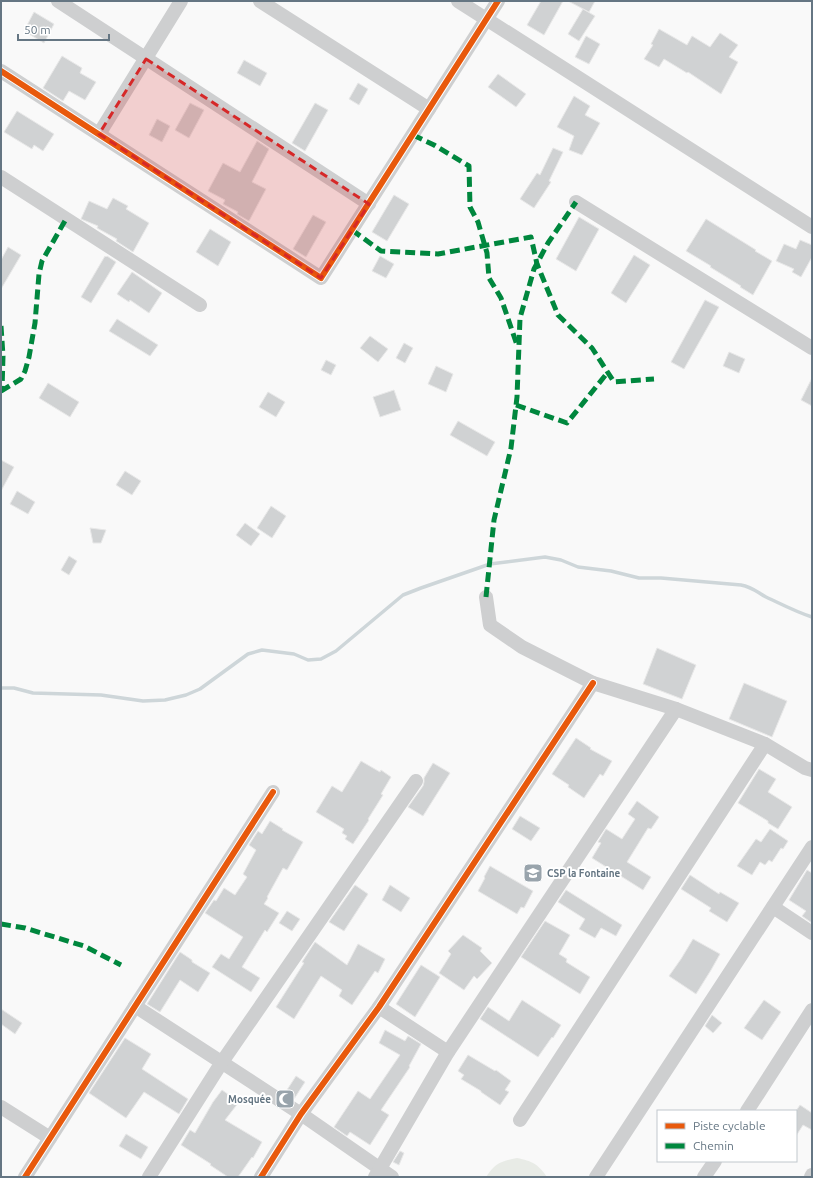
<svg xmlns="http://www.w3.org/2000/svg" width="813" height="1178" font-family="Ubuntu,sans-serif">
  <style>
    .green { fill: #e8ebe6 }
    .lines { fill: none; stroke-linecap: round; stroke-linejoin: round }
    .stream { stroke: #ced6d9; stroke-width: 3.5 }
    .building { fill: #d0d2d3; stroke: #e8e8e8 }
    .street { stroke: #cecfd0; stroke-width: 14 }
    .quiet { stroke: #00873e; stroke-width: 5; stroke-dasharray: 10 5; stroke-linecap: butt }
    .cycleway-casing { stroke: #fff; stroke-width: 8 }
    .cycleway { stroke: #e8590c; stroke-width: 6 }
    .marked { fill: #d62828; fill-opacity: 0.2; stroke: #d62828; stroke-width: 3; stroke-dasharray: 8 5; stroke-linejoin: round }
    .labels { text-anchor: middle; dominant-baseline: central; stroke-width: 4; stroke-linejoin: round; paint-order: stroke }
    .poi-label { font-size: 10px; font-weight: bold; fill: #657683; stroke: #fff; text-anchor: start }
  </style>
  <rect width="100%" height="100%" fill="#f9f9f9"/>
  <!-- green -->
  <path class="green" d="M517,1158C532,1161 538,1164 547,1177H486C495,1163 501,1161 517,1158Z"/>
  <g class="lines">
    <!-- stream -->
    <path class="stream" d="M1,688H14L33,693L101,695L143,701L165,700L186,695L200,689L248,654L262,650L294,654L308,660L321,659L336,651L403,595L421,588L490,564L545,557L561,560L578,567L611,571L639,578H661L741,585C752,587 757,592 766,597C781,604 796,612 812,617"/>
  </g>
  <!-- building -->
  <g class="building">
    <path d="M541,1H563L544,35L527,25Z"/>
    <path d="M568,1H595L589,12Z"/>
    <path d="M583,9L595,16L579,41L568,34Z"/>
    <path d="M34,12L54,24L44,43L24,31Z"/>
    <path d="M659,29L687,45L692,36L710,47L720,33L738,45L729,57L738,62L721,94L688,72L687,73L664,59L659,67L644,59L653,45L651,44Z"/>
    <path d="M586,36L600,44L589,64L575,57Z"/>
    <path d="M62,56L82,68L80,73L96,82L85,100L69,91L63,101L43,88Z"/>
    <path d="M244,60L267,73L260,86L237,73Z"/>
    <path d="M498,74L526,94L516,107L488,87Z"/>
    <path d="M358,83L368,89L359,105L349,99Z"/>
    <path d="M574,96L590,106L585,115L600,123L582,155L569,150L574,136L557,127Z"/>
    <path d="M190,103L204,110L189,138L175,130Z"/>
    <path d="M315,103L328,110L305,151L292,143Z"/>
    <path d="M17,111L54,134L43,151L34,145L32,149L4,132Z"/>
    <path d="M157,119L170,126L162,142L149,135Z"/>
    <path d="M257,141L269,149L252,182L266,189L249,221L237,214L238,212L223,204L225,200L208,191L223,163L240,172Z"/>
    <path d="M553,148L563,152L549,181L551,182L534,208L520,199L537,173L540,175Z"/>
    <path d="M394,195L409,204L387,241L372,232Z"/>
    <path d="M113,198L128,206L126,209L149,223L133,252L116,241L117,239L97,228L98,226L81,219L89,201L107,209Z"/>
    <path d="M313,215L326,222L306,257L293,249Z"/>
    <path d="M579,217L599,229L576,271L556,259Z"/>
    <path d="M706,219L756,250L755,251L772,261L753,295L740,287L741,286L710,267L711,266L686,251Z"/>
    <path d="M210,229L231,242L218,266L196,252Z"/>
    <path d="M800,240L812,245V257L801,277L792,272L794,269L776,261L784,244L796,249Z"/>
    <path d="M8,247L21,255L1,289V260Z"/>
    <path d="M634,255L650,265L626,303L611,293Z"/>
    <path d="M105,256L106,257L107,256L116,262L91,303L81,297Z"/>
    <path d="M380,256L394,264L386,278L372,271Z"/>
    <path d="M132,272L162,293L149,313L130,300L129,302L117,294Z"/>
    <path d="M705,300L719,307L684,369L671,362Z"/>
    <path d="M117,319L158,345L150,356L109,331Z"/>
    <path d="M370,336L388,349L378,362L360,348Z"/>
    <path d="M404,343L413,348L405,363L396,358Z"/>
    <path d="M729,352L745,359L739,373L723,366Z"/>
    <path d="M326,360L336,365L331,375L321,370Z"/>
    <path d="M436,366L453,374L446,392L428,384Z"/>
    <path d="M812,378V406L801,400Z"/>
    <path d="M48,383L79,402L70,417L39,398Z"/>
    <path d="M394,390L401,410L380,417L373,397Z"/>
    <path d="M268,392L285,402L276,417L259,407Z"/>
    <path d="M458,421L495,442L487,456L450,435Z"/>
    <path d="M1,460L14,467L1,491Z"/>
    <path d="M125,471L141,481L132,495L116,485Z"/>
    <path d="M17,491L35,502L28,514L10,504Z"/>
    <path d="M271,506L286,516L272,538L257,528Z"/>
    <path d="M245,523L260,534L251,546L236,535Z"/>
    <path d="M90,528L106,530L101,543H93Z"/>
    <path d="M69,556L77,561L69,575L61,570Z"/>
    <path d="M657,648L696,665L682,699L643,684Z"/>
    <path d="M744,683L787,701L772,737L729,719Z"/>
    <path d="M576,738L591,748L590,749L612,761L603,776L600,774L584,798L568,787L569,785L552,774Z"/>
    <path d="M361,761L380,772L381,770L391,777L381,794L383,795L368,819L369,820L353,844L345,839L347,836L342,833L344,829L316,812L332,786L342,792Z"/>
    <path d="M433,763L450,773L423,816L408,807L423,786L424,782V778Z"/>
    <path d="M759,769L776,779L768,792L792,807L778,829L768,823V821L738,803Z"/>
    <path d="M637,801L659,817L651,829L648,828L627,862L651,877L643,890L592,858L601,843L598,842L606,829L622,839L635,819L628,814Z"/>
    <path d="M520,816L540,828L531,841L512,829Z"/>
    <path d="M270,821L283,829L282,830L303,842L287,870L283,868L267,897L268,898L264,904L279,913L267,932L265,930L242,967L260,978L251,992L212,967L221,954L229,959L243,937L205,913L214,900L216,901L224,888L235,895L247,877L243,874L256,850L249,845L258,831L262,834Z"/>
    <path d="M770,829L788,841L783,849L781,848L772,862L769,860L765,865L760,862L752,875L737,866L756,839L761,842Z"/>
    <path d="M490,866L533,891L524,908L521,907L517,914L478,891L485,878L484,877Z"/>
    <path d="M807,870L812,873V923L802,916L806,911L789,900Z"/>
    <path d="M690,875L719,894L720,892L739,903L727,922L709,911L711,908L681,889Z"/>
    <path d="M355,885L368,894L344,931L329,922Z"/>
    <path d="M390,885L410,898L401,912L382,900Z"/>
    <path d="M566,890L622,925L616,936L601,928L595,938L579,929L585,919L558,902Z"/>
    <path d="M287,911L300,919L292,931L279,923Z"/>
    <path d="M545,921L570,935L559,954L567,959L566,962L590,977L580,994L521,957Z"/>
    <path d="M463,935L482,948L480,951L492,963L477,979L474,976L464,990L439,973L451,954L448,951Z"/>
    <path d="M693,939L720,954L711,970L696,994L669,976L681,959Z"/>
    <path d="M315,942L347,965L358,944L385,959L378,973L375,971L352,1005L339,996L342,990L321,976L294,1019L276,1007L304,963L302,962Z"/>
    <path d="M180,952L192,960V962L210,973L198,992L180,980L160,1012L147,1004Z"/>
    <path d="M421,965L440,977L415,1017L396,1004Z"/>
    <path d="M522,1000L561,1025L553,1038L552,1037L538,1057L480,1019L488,1007L509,1021Z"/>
    <path d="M764,1000L781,1012L762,1040L744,1028Z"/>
    <path d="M1,1009L22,1023L15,1034L1,1024Z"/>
    <path d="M712,1015L722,1023L713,1033L705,1026Z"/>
    <path d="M385,1030L405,1041L408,1036L421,1044L409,1066L410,1067L381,1110L389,1115L370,1145L350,1132L347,1136L334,1127L358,1091L370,1099L400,1055L379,1043Z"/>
    <path d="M125,1038L151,1054L142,1069L188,1099L179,1114L144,1092L126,1118L89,1093Z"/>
    <path d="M468,1055L495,1071L496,1070L511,1081L505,1090L509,1092L500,1105L481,1092V1091L461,1079L464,1075L458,1071Z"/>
    <path d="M296,1076L305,1082L294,1099L285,1093Z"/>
    <path d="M222,1090L239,1102L225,1120L262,1142L253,1158L252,1157L238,1177H228L210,1165L211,1164L181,1145L190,1130L195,1133L213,1102Z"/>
    <path d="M800,1105L812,1113V1130L803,1125L796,1136V1111Z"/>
    <path d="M126,1134L148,1147L141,1159L119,1146Z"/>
    <path d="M400,1151L404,1153L399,1165L393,1162Z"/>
  </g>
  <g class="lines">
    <!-- street -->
    <g class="street">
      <path d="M58,1L369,204"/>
      <path d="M260,1L429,109"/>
      <path d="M458,1L812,227"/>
      <path d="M1,71L321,278L498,1"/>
      <path d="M99,134L181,1"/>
      <path d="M1,177L200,305"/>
      <path d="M576,202L812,348"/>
      <path d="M486,597L490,625L522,647L593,683L676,709L765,744L805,768L812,770"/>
      <path d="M773,907L812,933"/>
      <path d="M135,1006L301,1114L392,1177"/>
      <path d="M379,1007L448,1052"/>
      <path d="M1,1107L50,1138"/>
      <path d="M747,1111L812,1010"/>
      <path d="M520,1120L765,744"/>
      <path d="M25,1177L273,792"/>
      <path d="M149,1177L222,1062L416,781"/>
      <path d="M261,1177L301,1114L379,1007L593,683"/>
      <path d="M375,1177L448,1052L676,709"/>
      <path d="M596,1177L812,847"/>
      <path d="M704,1177L715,1161"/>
      <path d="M811,1177L812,1175"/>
    </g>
    <!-- quiet -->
    <g class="quiet">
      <path d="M413,135L434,145L469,166L470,207L478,222L487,253L489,278L501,298L517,345"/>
      <path d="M352,230L381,251L438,254L531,237L537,264L558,315L592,348L614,382L654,379"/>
      <path d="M1,326L3,356L2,390"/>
      <path d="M1,391L21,379L25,371L29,357L35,323L39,274L42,261L66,219"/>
      <path d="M516,405L567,423L608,372"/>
      <path d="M486,597L494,520L511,448L517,397L520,318L534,269L548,243L576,202"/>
      <path d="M1,924L25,928L84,946L121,965"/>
    </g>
    <defs>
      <g id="cycleway">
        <path d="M1,71L321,278L498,1"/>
        <path d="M25,1177L273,792"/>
        <path d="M261,1177L301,1114L379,1007L593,683"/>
      </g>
    </defs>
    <!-- cycleway casing -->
    <use href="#cycleway" class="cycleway-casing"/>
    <!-- cycleway -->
    <use href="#cycleway" class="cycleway"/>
  </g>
  <!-- marked area -->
  <path class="marked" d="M146,59L369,204L321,278L99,134Z"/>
  <!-- icons -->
  <defs>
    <symbol id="school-square" viewBox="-11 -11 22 22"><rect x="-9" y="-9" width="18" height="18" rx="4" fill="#99a4ac" stroke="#fff"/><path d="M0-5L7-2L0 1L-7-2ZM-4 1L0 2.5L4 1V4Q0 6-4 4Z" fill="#fff"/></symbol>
    <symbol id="mosque-square" viewBox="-11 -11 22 22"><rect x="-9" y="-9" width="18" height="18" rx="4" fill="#99a4ac" stroke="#fff"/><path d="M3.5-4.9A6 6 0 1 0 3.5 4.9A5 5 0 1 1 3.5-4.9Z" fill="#fff"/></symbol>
  </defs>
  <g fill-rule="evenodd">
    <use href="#school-square" x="522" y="862" width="22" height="22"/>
    <use href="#mosque-square" x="274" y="1088" width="22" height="22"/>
  </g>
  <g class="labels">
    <!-- poi labels -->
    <g class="poi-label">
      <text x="547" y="873">CSP la Fontaine</text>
      <text x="271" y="1099" text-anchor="end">Mosquée</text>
    </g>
  </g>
  <!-- border -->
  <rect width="813" height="1178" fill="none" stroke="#657683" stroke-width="4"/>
  <!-- legend -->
  <rect x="657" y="1110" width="140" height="52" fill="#ffffff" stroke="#c1c8cd"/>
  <rect x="665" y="1123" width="20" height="6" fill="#e8590c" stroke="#c1c8cd"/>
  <text x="693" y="1130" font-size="12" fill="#657683">Piste cyclable</text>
  <rect x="665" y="1143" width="20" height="6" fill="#00873e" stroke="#c1c8cd"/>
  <text x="693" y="1150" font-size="12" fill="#657683">Chemin</text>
  <!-- scale -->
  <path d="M18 34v6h91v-6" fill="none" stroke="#657683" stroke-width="2"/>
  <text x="24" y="34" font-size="12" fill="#657683" stroke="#ffffff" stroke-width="3" paint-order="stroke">50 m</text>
</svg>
